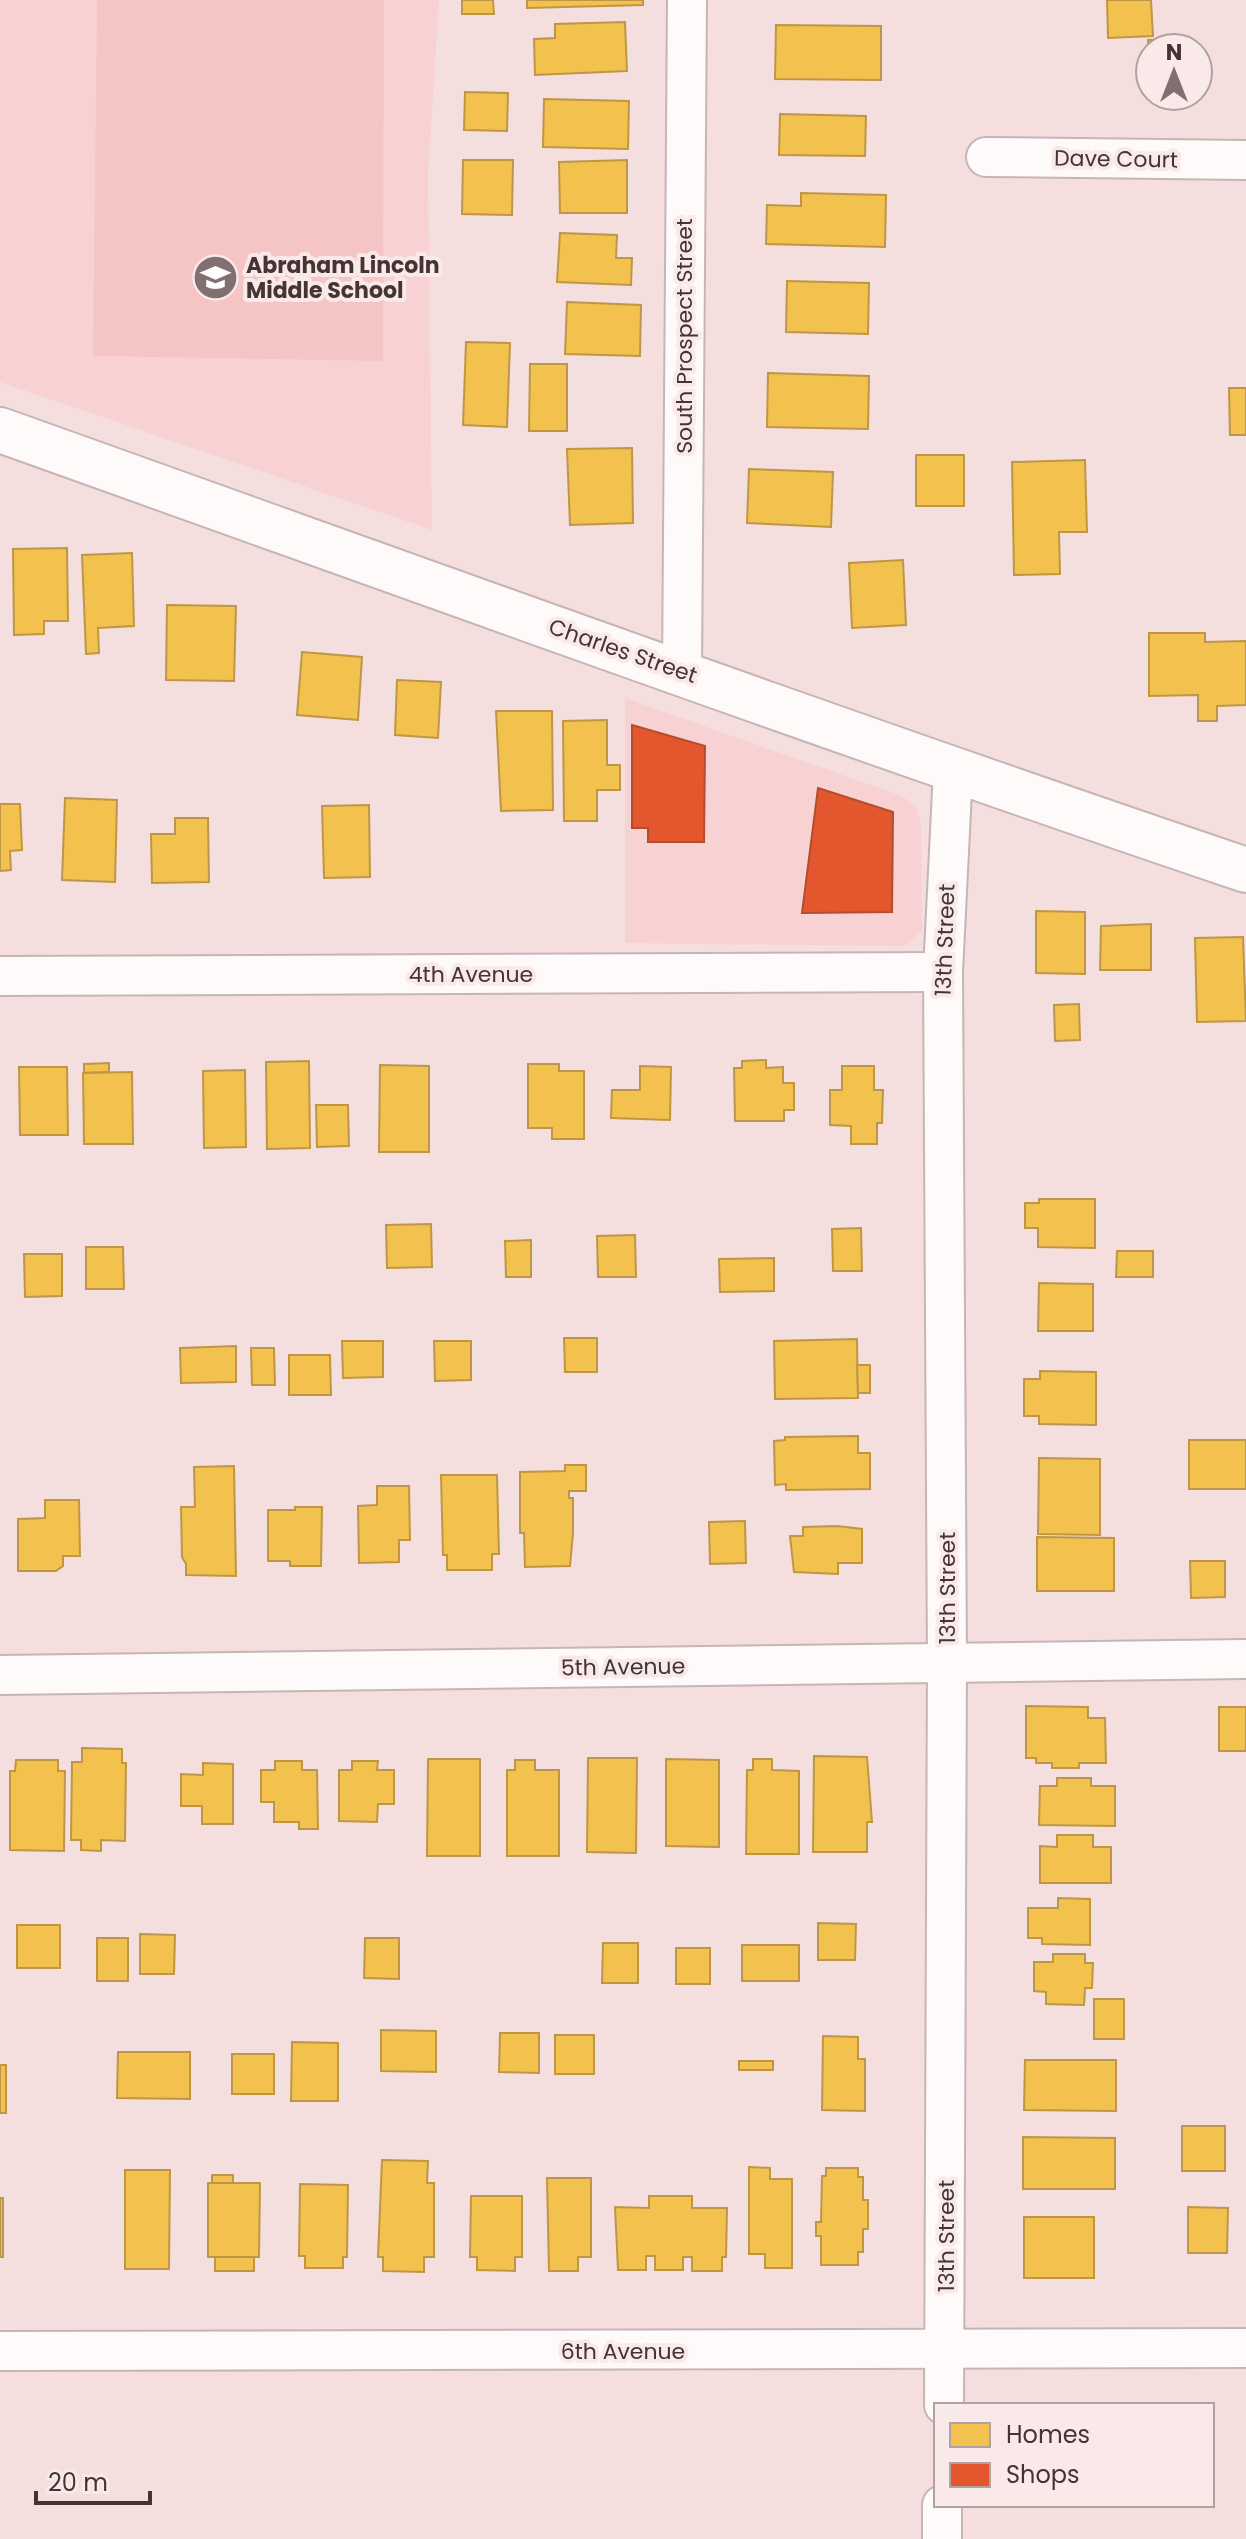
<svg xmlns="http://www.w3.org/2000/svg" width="1246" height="2539" font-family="Poppins,sans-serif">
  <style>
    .built { fill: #f8d2d2 }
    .green { fill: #f5c5c5 }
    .homes { fill: #f2c14e; stroke: #be9746; stroke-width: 2 }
    .shops { fill: #e4572e; stroke: #b44c30; stroke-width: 2 }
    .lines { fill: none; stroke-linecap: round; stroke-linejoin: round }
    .street-casing { stroke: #c7b5b5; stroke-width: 42 }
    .secondary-casing { stroke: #c7b5b5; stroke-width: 48 }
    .street { stroke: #fefafa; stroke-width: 38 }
    .secondary { stroke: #fefafa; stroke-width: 44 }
    .labels { text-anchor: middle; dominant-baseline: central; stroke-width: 8; stroke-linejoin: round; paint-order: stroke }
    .street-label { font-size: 22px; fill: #443434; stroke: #fae9e9 }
    .poi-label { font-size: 22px; font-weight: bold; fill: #443434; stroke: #fae9e9; text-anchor: start }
  </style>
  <rect width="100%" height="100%" fill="#f5dede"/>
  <!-- built -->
  <g class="built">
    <path d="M0,0H439L428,174L432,530L0,382Z"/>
    <path d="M625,698L902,796L916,807L921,823L922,930L913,941L902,946L625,943Z"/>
  </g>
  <!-- green -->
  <path class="green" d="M97,0H384L383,361L93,356Z"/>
  <!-- homes -->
  <g class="homes">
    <path d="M462,0H493L494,14H462Z"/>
    <path d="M527,0H643V5L527,8Z"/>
    <path d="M1107,0H1151L1153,36L1108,38Z"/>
    <path d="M625,22L627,71L535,75L534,39L555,38V24Z"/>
    <path d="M776,25L881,26V80L775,79Z"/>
    <path d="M1188,38V48H1150V96H1189V99L1149,100L1148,40Z"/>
    <path d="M465,92L508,93L507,131L464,130Z"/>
    <path d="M544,99L629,101L628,149L543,147Z"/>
    <path d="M780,114L866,116L865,156L779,155Z"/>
    <path d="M463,160H513L512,215L462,214Z"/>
    <path d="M627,160V213H560L559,162Z"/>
    <path d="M801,193L886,195L885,247L766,244L767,205L801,206Z"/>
    <path d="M560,233L617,235L616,258H632L631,285L557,282Z"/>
    <path d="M787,281L869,283L868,334L786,332Z"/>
    <path d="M567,302L641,305L640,356L565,354Z"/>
    <path d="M466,342L510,343L507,427L463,425Z"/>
    <path d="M530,364H567V431H529Z"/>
    <path d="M768,373L869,376L868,429L767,427Z"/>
    <path d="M1229,388H1246V435H1230Z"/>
    <path d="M632,448L633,523L570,525L567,449Z"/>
    <rect x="916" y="455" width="48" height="51"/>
    <path d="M1085,460L1087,532H1059L1060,574L1014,575L1012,462Z"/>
    <path d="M749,469L833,472L831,527L747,523Z"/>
    <path d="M67,548L68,621H44V634L14,635L13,549Z"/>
    <path d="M132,553L134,626L98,628L99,653L86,654L82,555Z"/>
    <path d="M903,560L906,625L852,628L849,563Z"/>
    <path d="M167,605L236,606L234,681L166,680Z"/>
    <path d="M1149,633H1205V642L1246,641V705L1217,706V721H1198V695L1149,696Z"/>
    <path d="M302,652L362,657L358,720L297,715Z"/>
    <path d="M397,680L441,682L438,738L395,735Z"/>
    <path d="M496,711H552L553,810L501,811Z"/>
    <path d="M607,720V765H620V790H597V821H564L563,721Z"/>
    <path d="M65,798L117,800L115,882L62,880Z"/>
    <path d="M0,804H20L22,850L10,851L11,870L0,871Z"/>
    <path d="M369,805L370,877L324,878L322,806Z"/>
    <path d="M175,818H208L209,882L152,883L151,834H175Z"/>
    <path d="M1036,911L1085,912V974L1036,973Z"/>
    <path d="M1151,924V970H1100L1101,926Z"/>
    <path d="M1243,937L1246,1021L1197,1022L1195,938Z"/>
    <path d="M1079,1004L1080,1040L1055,1041L1054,1005Z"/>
    <path d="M766,1060V1068L783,1067V1083H794V1110H784V1121H735L734,1068H742V1061Z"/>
    <path d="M309,1061L310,1148L267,1149L266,1062Z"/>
    <path d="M109,1063V1072L84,1073V1064Z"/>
    <path d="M528,1064H559V1071H584V1139H552V1128H528Z"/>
    <path d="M380,1065L429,1066V1152H379Z"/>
    <path d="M640,1066L671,1067L670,1120L611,1118L612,1090H640Z"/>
    <path d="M842,1066H874V1090H883L882,1123H877V1144H851V1126L830,1125V1090H842Z"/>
    <path d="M19,1067H67L68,1135H20Z"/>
    <path d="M245,1070L246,1147L204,1148L203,1071Z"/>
    <path d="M132,1072L133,1144H84L83,1073Z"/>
    <path d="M316,1105H348L349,1146L317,1147Z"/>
    <path d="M1039,1199H1095V1248L1038,1247V1228H1025V1203H1039Z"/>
    <path d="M431,1224L432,1267L387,1268L386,1225Z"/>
    <path d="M861,1228L862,1271H833L832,1229Z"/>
    <path d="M635,1235L636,1277H598L597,1236Z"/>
    <path d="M531,1240V1277H506L505,1241Z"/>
    <path d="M86,1247H123L124,1289H86Z"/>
    <path d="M1117,1251H1153V1277H1116Z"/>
    <path d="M24,1254H62V1296L25,1297Z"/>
    <path d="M774,1258V1291L720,1292L719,1259Z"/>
    <path d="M1039,1283L1093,1284V1331H1038Z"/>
    <path d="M564,1338H597V1372H565Z"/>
    <path d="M857,1339L858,1398L775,1399L774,1341Z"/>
    <path d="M342,1341H383V1377L343,1378Z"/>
    <path d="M434,1341H471V1380L435,1381Z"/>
    <path d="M236,1346V1382L181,1383L180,1348Z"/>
    <path d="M251,1348H274L275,1385H252Z"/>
    <path d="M289,1355H330L331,1395H289Z"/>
    <path d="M857,1365H870V1393H858Z"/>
    <path d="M1040,1371L1096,1372V1425L1039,1424V1416H1024V1379H1040Z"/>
    <path d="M858,1436V1453H870V1489L786,1490V1484L775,1485L774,1441L785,1440V1437Z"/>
    <rect x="1189" y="1440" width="57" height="49"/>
    <path d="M1039,1458L1100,1459V1535L1038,1534Z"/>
    <path d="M565,1465H586V1491H569V1498H573V1533L570,1566L525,1567L524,1533H520V1472L565,1471Z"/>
    <path d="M234,1466L236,1576L186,1575V1564L182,1557L181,1507H195L194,1467Z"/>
    <path d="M441,1475H497L499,1554H492V1570H447V1555H443Z"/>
    <path d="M377,1486H409L410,1540H399V1562L359,1563L358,1506L377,1505Z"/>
    <path d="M45,1500H79L80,1556H63V1566L56,1571H18V1519L45,1518Z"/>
    <path d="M295,1507H322L321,1566H290V1561H268V1510H295Z"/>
    <path d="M745,1521L746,1563L710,1564L709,1522Z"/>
    <path d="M837,1526L862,1529V1563H838V1574L794,1572L790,1536H803V1527Z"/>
    <path d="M1037,1537L1114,1538V1591H1037Z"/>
    <path d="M1190,1561H1225V1597L1191,1598Z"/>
    <path d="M1026,1706L1088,1707V1718H1105L1106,1763H1079V1768H1052V1763H1036V1758H1026Z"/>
    <rect x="1219" y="1707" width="27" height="44"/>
    <path d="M82,1748L122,1749V1763H126L125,1841L101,1840V1851L81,1850V1840H71L72,1762H82Z"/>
    <path d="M814,1756L867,1757L872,1822H867V1852H813Z"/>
    <path d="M588,1758H637L636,1853L587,1852Z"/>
    <path d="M428,1759H480V1856H427Z"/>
    <path d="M666,1759L719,1760V1847L666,1846Z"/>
    <path d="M753,1759H772V1770L799,1771V1854H746L747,1770H753Z"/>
    <path d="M16,1760H58V1771H65L64,1851L10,1850V1771H15Z"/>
    <path d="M515,1760H535V1770H559V1856H507V1770H515Z"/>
    <path d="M275,1761H302V1770H317L318,1829H299V1822H274V1802H261V1770H275Z"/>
    <path d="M352,1761H378L377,1770H394V1804H378L377,1822L339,1821V1770H352Z"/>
    <path d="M203,1763L233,1764V1824H202V1806H181V1774L203,1775Z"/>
    <path d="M1057,1778H1091V1786H1115V1826L1039,1825L1040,1786H1057Z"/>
    <path d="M1057,1835H1093V1847H1111V1883H1040V1846L1057,1847Z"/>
    <path d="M1058,1898L1090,1899V1945L1042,1944V1938H1028V1908H1058Z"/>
    <path d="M818,1923L856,1924L855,1960H818Z"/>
    <rect x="17" y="1925" width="43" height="43"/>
    <path d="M140,1934L175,1935L174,1974H140Z"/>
    <rect x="97" y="1938" width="31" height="43"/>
    <path d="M365,1938H399V1979L364,1978Z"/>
    <path d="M603,1943H638V1983H602Z"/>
    <rect x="742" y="1945" width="57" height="36"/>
    <rect x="676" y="1948" width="34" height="36"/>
    <path d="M1053,1954H1085V1963H1093L1092,1988H1085L1084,2005L1046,2004V1992L1034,1991V1962H1053Z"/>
    <rect x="1094" y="1999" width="30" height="40"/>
    <path d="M381,2030L436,2031V2072L381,2071Z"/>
    <path d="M500,2033H539V2073L499,2072Z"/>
    <rect x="555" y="2035" width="39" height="39"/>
    <path d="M823,2036L858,2037V2059H865V2111L822,2110Z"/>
    <path d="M292,2042L338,2043V2101H291Z"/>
    <path d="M118,2052H190V2099L117,2098Z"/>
    <rect x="232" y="2054" width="42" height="40"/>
    <path d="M1025,2060H1116V2111L1024,2110Z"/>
    <rect x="739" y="2061" width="34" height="9"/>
    <rect x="0" y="2065" width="6" height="48"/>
    <rect x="1182" y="2126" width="43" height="45"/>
    <path d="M1023,2137L1115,2138V2189H1023Z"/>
    <path d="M382,2160L428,2161L427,2183H434V2257H424V2272L383,2271V2257H378Z"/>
    <path d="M749,2167L770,2168V2179H792V2268H765V2254H749Z"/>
    <path d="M826,2168H858V2177H863V2200H868V2229H863V2252H858V2265H821V2236H816V2222H821L822,2176H826Z"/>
    <path d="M125,2170H170L169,2269H125Z"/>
    <rect x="212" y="2175" width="21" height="8"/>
    <path d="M547,2178H591V2257H578V2271H549Z"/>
    <path d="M208,2183H260L259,2257H208Z"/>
    <path d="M300,2184L348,2185L347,2257H343V2268H305V2256H299Z"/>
    <path d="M471,2196H522V2257H515V2271L477,2270V2257H470Z"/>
    <path d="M649,2196H692V2208H727L726,2257H722V2271H692V2257H683V2270H655V2256H646V2270H618L615,2207L649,2208Z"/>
    <rect x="0" y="2198" width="3" height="59"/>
    <path d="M1188,2207L1228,2208L1227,2253H1188Z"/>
    <rect x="1024" y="2217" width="70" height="61"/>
    <rect x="215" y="2257" width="39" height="14"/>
  </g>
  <!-- shops -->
  <g class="shops">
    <path d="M632,725L705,746L704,842H648V828H632Z"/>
    <path d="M818,788L893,812L892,912L802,913Z"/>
  </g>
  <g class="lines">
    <defs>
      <g id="street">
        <path d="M986,157L1246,160"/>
        <path d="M682,671L687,0"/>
        <path d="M0,976L943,972"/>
        <path d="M0,1675L1246,1659"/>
        <path d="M0,2351L1246,2348"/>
        <path d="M944,2405L947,1662L943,972L953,771"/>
        <path d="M942,2539V2505"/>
      </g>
      <path id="secondary" d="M0,430C415,578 829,729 1246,870"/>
    </defs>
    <!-- street casing -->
    <use href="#street" class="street-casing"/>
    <!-- secondary casing -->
    <use href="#secondary" class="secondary-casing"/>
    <!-- street -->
    <use href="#street" class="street"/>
    <!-- secondary -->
    <use href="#secondary" class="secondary"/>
  </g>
  <!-- icons -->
  <defs>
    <symbol id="school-disc" viewBox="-11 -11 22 22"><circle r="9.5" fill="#827070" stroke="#fae9e9"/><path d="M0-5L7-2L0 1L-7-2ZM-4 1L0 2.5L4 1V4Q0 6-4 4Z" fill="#fff"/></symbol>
  </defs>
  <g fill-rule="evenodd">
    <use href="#school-disc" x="190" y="252" width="51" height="51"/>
  </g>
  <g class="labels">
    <!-- street labels -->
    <g class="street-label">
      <text transform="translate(1116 159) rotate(1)">Dave Court</text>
      <text transform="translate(684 336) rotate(-90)">South Prospect Street</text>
      <text transform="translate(623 651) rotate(19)">Charles Street</text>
      <text transform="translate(945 940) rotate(-88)">13th Street</text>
      <text x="471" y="974">4th Avenue</text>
      <text transform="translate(947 1588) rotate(-90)">13th Street</text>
      <text transform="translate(623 1667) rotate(-1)">5th Avenue</text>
      <text transform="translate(946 2236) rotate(-90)">13th Street</text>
      <text x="623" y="2351">6th Avenue</text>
    </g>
    <!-- poi labels -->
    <g class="poi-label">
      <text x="246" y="265">Abraham Lincoln<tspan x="246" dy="25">Middle School</tspan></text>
    </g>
  </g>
  <!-- legend -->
  <rect x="934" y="2403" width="280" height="104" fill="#fae9e9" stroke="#b1a1a1" stroke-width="2"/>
  <rect x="950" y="2423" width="40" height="24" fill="#f2c14e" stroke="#b1a1a1" stroke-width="2"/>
  <text x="1006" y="2443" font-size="24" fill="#443434">Homes</text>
  <rect x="950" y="2463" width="40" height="24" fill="#e4572e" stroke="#b1a1a1" stroke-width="2"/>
  <text x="1006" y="2483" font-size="24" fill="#443434">Shops</text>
  <!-- north arrow -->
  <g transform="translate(1174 72)"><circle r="38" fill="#fae9e9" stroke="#b1a1a1" stroke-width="2"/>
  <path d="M0-6L14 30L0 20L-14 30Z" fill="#827070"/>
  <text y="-12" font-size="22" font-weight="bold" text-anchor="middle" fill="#443434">N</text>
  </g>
  <!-- scale -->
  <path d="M36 2491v12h114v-12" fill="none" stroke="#443434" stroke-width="4"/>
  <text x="48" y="2491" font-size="24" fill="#443434" stroke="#fae9e9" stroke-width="6" paint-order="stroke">20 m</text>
</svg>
